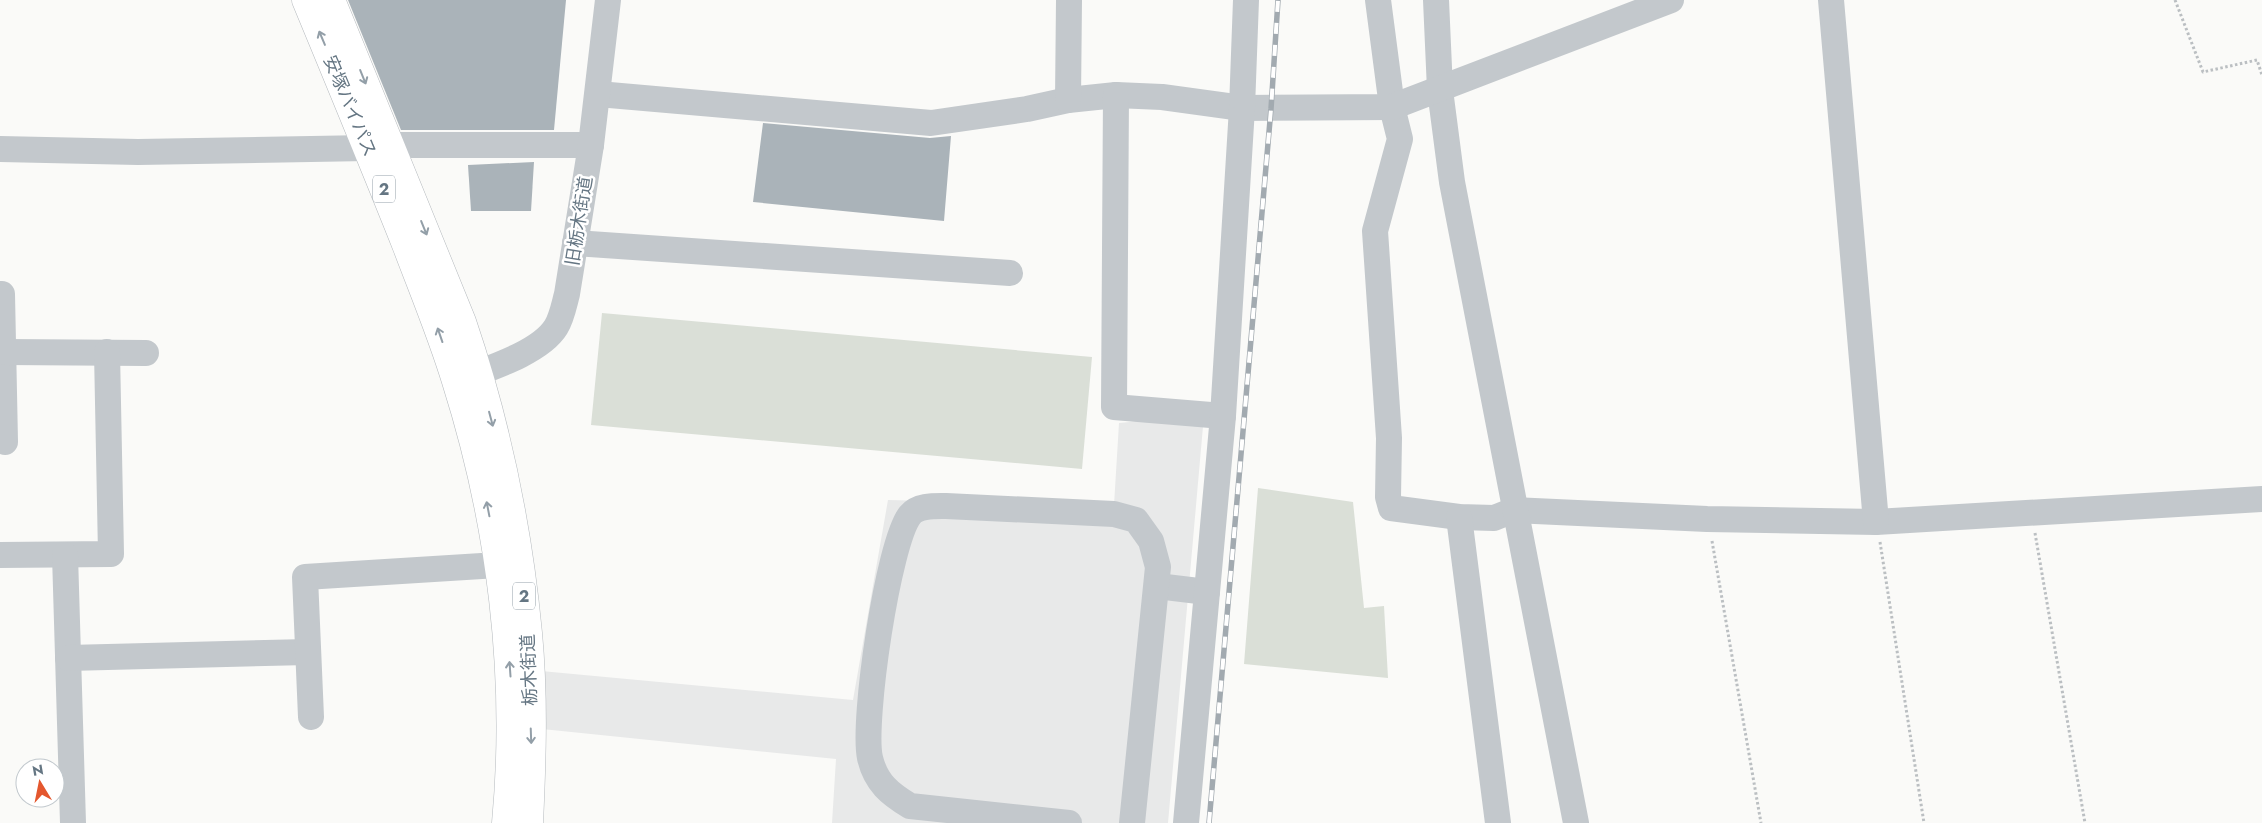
<svg xmlns="http://www.w3.org/2000/svg" width="2262" height="823" font-family="Jost,'Noto Sans JP',sans-serif">
  <style>
    .built { fill: #e8e9e9 }
    .green { fill: #dadfd7 }
    .building { fill: #aab3b9 }
    .lines { fill: none; stroke-linecap: round; stroke-linejoin: round }
    .major-casing { stroke: #b5babe; stroke-width: 29 }
    .path { stroke: #bbbfc2; stroke-width: 3; stroke-dasharray: 2.5 2.5; stroke-linecap: butt }
    .minor { stroke: #c3c8cc; stroke-width: 26 }
    .major { stroke: #fff; stroke-width: 28 }
    .rail-casing { stroke: #a2aab0; stroke-width: 5.5 }
    .rail { stroke: #fff; stroke-width: 4; stroke-dasharray: 11; stroke-linecap: butt }
    .oneway { stroke: #939fa8 }
    .labels { text-anchor: middle; dominant-baseline: central; stroke-width: 5; stroke-linejoin: round; paint-order: stroke }
    .shield { fill: #fff; stroke: #939fa8; stroke-width: 1 }
    .shield-label { font-size: 16px; font-weight: bold; fill: #657683 }
    .street-label { font-size: 18px; fill: #657683; stroke: #fff }
  </style>
  <rect width="100%" height="100%" fill="#fafaf8"/>
  <!-- built -->
  <path class="built" d="M1204,415L1168,823H832L836,759L542,729L541,671L853,700L888,500L1114,505L1119,423Z"/>
  <!-- green -->
  <g class="green">
    <path d="M602,313L1092,357L1082,469L591,425Z"/>
    <path d="M1258,488L1353,502L1364,608L1384,606L1388,678L1244,664Z"/>
  </g>
  <!-- building -->
  <g class="building">
    <path d="M348,0H566L554,130H401Z"/>
    <path d="M763,123L930,138L951,136L944,221L753,202Z"/>
    <path d="M534,162L531,211H471L468,165Z"/>
  </g>
  <g class="lines">
    <defs>
      <g id="major">
        <path d="M306,0C340,82 374,164 407,247C424,292 442,335 456,381C501,523 520,675 506,823"/>
        <path d="M331,0L462,322C496,422 518,528 528,633C534,696 532,760 529,823"/>
      </g>
    </defs>
    <!-- major casing -->
    <use href="#major" class="major-casing"/>
    <!-- path -->
    <g class="path">
      <path d="M2175,0L2203,72L2257,60L2262,75"/>
      <path d="M2035,533L2085,823"/>
      <path d="M1712,541L1761,823"/>
      <path d="M1880,542L1924,823"/>
    </g>
    <!-- minor -->
    <g class="minor">
      <path d="M1378,0L1392,107L1400,139L1375,231L1389,438L1388,497L1391,508L1459,517L1494,518L1514,510L1707,519L1876,522L2262,499"/>
      <path d="M1436,0L1440,90L1452,182L1576,823"/>
      <path d="M1831,0L1876,522"/>
      <path d="M598,94L931,123L1027,109L1068,100L1116,95L1162,97L1242,108L1392,107L1671,0"/>
      <path d="M1116,95L1114,407L1223,416"/>
      <path d="M1068,100L1069,0"/>
      <path d="M0,149L138,152L368,148L391,145H591"/>
      <path d="M575,243L1010,273"/>
      <path d="M0,294H2L5,442"/>
      <path d="M5,352L146,353"/>
      <path d="M459,380C487,369 540,353 556,327C562,317 564,305 567,294L591,145L608,0"/>
      <path d="M1459,517L1498,823"/>
      <path d="M0,555L111,554L107,352"/>
      <path d="M65,555L73,823"/>
      <path d="M1157,586L1207,592"/>
      <path d="M68,658L308,652"/>
      <path d="M311,717L305,577L498,565"/>
      <path d="M1069,823L910,806C890,794 876,783 870,758C862,722 888,543 910,515C918,505 935,506 946,506L1114,514L1136,520L1151,541L1158,567L1132,823"/>
      <path d="M1186,823L1223,416L1242,108L1246,0"/>
    </g>
    <!-- major -->
    <use href="#major" class="major"/>
    <defs>
      <path id="rail" d="M1209,823L1271,109L1278,0"/>
    </defs>
    <!-- rail casing -->
    <use href="#rail" class="rail-casing"/>
    <!-- rail -->
    <use href="#rail" class="rail"/>
  </g>
  <!-- one-way arrows -->
  <defs><path id="oneway-shaft" d="M-6 0H5M1.5-3L5.5 0L1.5 3" fill="none" stroke-width="1.6" stroke-linecap="round" stroke-linejoin="round" transform="scale(1.25)"/></defs>
  <g class="oneway">
    <use href="#oneway-shaft" transform="translate(322 38) rotate(-113)"/>
    <use href="#oneway-shaft" transform="translate(363 77) rotate(68)"/>
    <use href="#oneway-shaft" transform="translate(424 228) rotate(68)"/>
    <use href="#oneway-shaft" transform="translate(440 335) rotate(-109)"/>
    <use href="#oneway-shaft" transform="translate(491 419) rotate(75)"/>
    <use href="#oneway-shaft" transform="translate(488 509) rotate(-101)"/>
    <use href="#oneway-shaft" transform="translate(510 669) rotate(-94)"/>
    <use href="#oneway-shaft" transform="translate(531 736) rotate(88)"/>
  </g>
  <g class="labels">
    <!-- shield labels -->
    <g class="shield">
      <rect x="373" y="175.5" width="22" height="27" rx="4"/>
      <rect x="513" y="582.5" width="22" height="27" rx="4"/>
    </g>
    <g class="shield-label">
      <text x="384" y="189">2</text>
      <text x="524" y="596">2</text>
    </g>
    <!-- street labels -->
    <g class="street-label">
      <text transform="translate(350 106) rotate(67)">安塚バイパス</text>
      <text transform="translate(579 221) rotate(-81)">旧栃木街道</text>
      <text transform="translate(529 670) rotate(-92)">栃木街道</text>
    </g>
  </g>
  <!-- north arrow -->
  <g transform="translate(40 783) rotate(350)"><circle r="24" fill="#ffffff" stroke="#c1c8cd"/>
  <path d="M0-4L9 19L0 12L-9 19Z" fill="#e4572e"/>
  <text y="-8" font-size="14" font-weight="bold" text-anchor="middle" fill="#657683">N</text>
  </g>
</svg>
